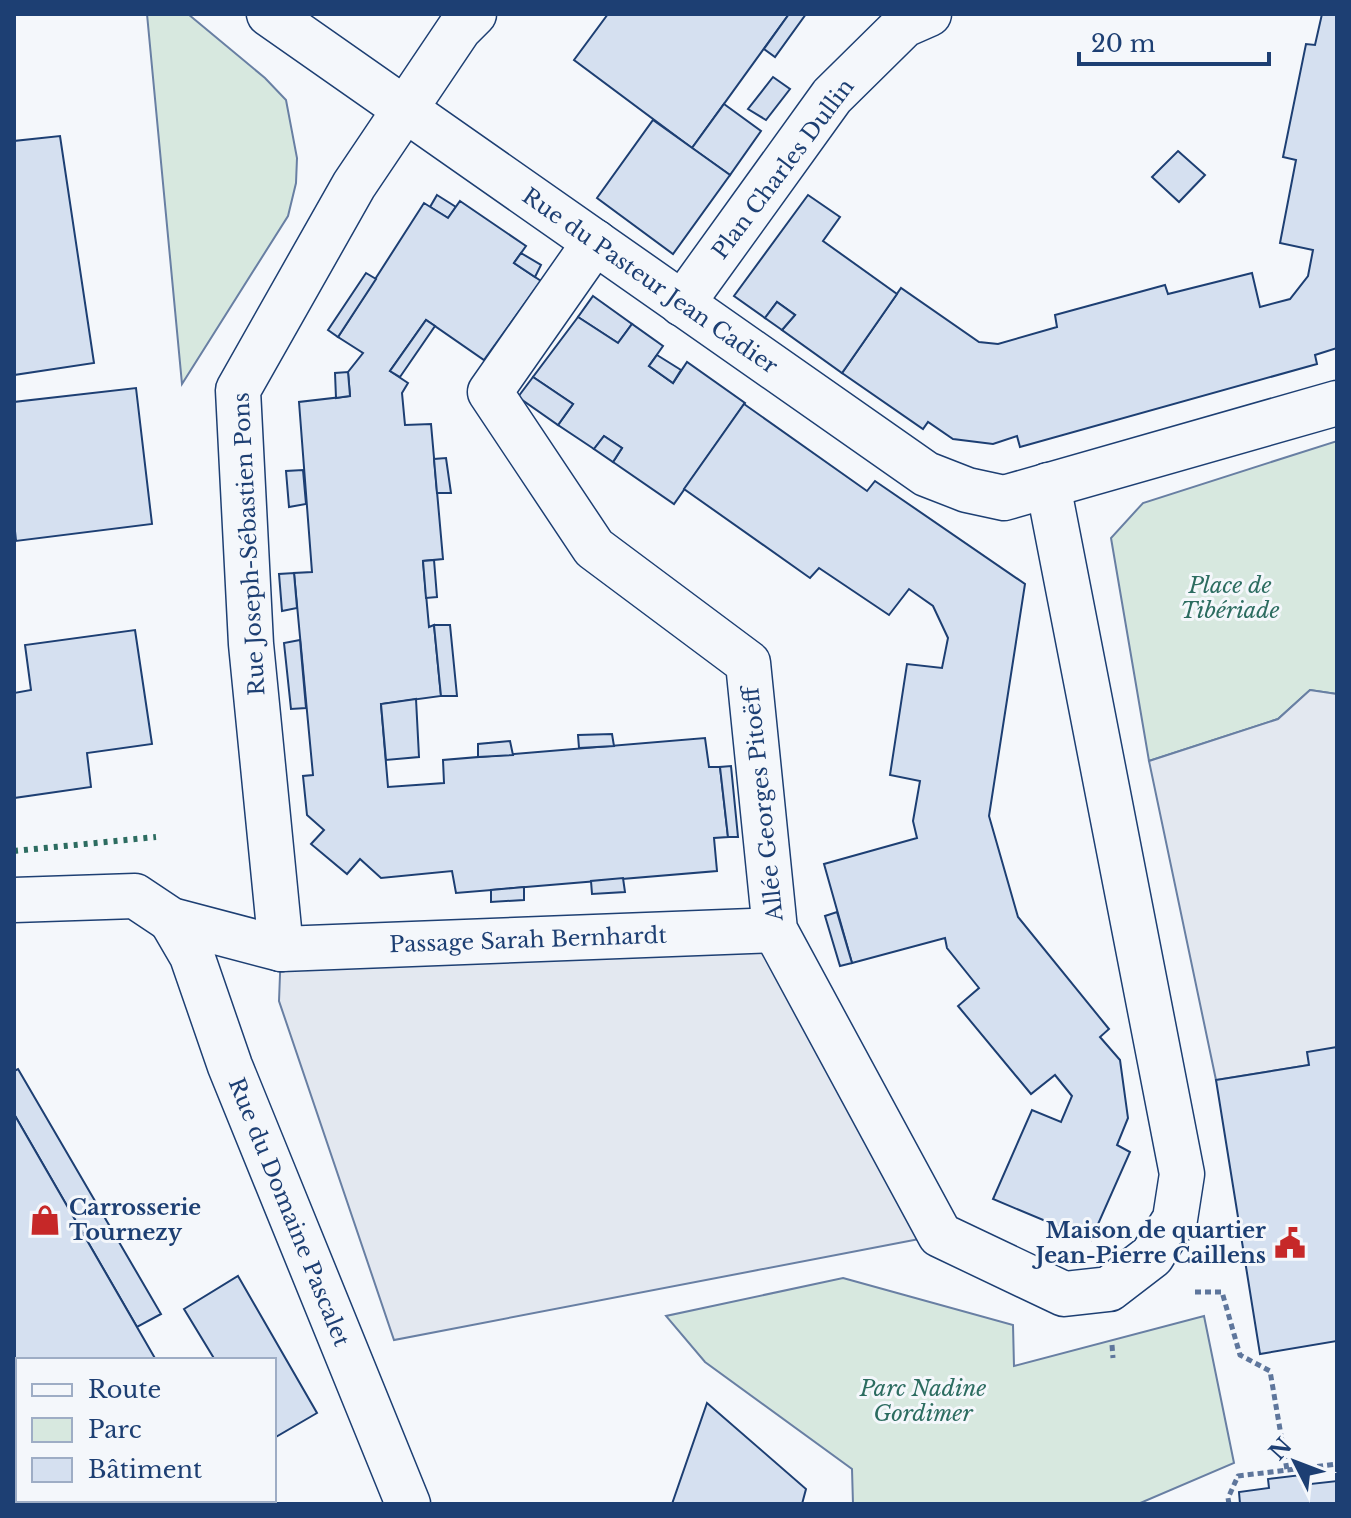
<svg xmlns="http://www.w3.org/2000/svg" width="1351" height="1518" font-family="'Libre Baskerville',serif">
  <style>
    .green { fill: #d7e8df; stroke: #687fa3; stroke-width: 2 }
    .parking { fill: #e3e8f0; stroke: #687fa3; stroke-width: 2 }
    .building { fill: #d5e0f0; stroke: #1d3f73; stroke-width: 2 }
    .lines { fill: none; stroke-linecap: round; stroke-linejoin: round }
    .minor-casing { stroke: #1d3f73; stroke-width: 47 }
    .path { stroke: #5e769c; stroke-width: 5; stroke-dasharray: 6 4; stroke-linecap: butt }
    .minor { stroke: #f4f7fb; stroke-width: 44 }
    .hedge { stroke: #2c6c60; stroke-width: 6; stroke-dasharray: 4 6; stroke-linecap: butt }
    .labels { text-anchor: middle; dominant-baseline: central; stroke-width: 6; stroke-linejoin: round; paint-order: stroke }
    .street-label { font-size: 22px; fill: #1d3f73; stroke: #f4f7fb }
    .park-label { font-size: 22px; font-style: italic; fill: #2c6c60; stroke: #f4f7fb }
    .poi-label { font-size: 22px; font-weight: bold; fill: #1d3f73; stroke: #f4f7fb; text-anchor: start }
  </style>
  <rect width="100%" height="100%" fill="#f4f7fb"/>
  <!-- green -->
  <g class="green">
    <path d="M147,14H188L265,78L286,100L297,158L296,183L288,216L182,384Z"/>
    <path d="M1337,441V694L1310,690L1278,719L1149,761L1111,538L1143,503Z"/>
    <path d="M843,1278L1013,1325L1014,1366L1204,1316L1234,1463L1138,1504H853L852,1469L705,1362L666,1316Z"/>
  </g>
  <!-- parking -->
  <g class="parking">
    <path d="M1310,690L1337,694V1047L1309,1065L1216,1080L1149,761L1278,719Z"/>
    <path d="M775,930L940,1235L394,1340L279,1001L281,949Z"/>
  </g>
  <!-- building -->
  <g class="building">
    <path d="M608,14H789L692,148L574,60Z"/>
    <path d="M789,14H806L775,57L764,49Z"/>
    <path d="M1322,14H1337V348L1315,355L1317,364L1020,447L1017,436L993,444L953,439L928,422L923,429L842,373L901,288L979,342L998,344L1057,327L1055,315L1165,285L1168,294L1252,273L1260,307L1290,299L1308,276L1313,250L1280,243L1296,160L1283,157L1306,44L1315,45Z"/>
    <path d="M773,77L790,89L766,120L748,109Z"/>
    <path d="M724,104L761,131L730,175L692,148Z"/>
    <path d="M653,120L730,175L673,254L597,198Z"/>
    <path d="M60,136L94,363L14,375V141Z"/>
    <path d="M1178,151L1205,175L1179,202L1152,177Z"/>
    <path d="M437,195L456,207L448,218L430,207Z"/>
    <path d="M808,195L840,217L823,241L897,294L842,373L782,330L795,315L777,302L765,318L734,296Z"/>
    <path d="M460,201L526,246L514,263L541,281L484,360L426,320L390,371L408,383L402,393L405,425L431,424L443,559L423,561L429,627L434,625L441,696L381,704L388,787L444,783L443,760L705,738L709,767H720L728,837L714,838L717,871L456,893L452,871L381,878L360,859L347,874L311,844L324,830L307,815L303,776L313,775L294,573L312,572L299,402L350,396L348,372L363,353L338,337L424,203L448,218Z"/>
    <path d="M521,253L541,265L535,277L514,263Z"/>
    <path d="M366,273L376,279L338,337L328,330Z"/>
    <path d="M593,296L632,324L618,343L578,317Z"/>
    <path d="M777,302L795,315L782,330L765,318Z"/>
    <path d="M578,317L618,343L632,324L663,346L649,366L673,383L687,362L745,403L674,504L613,462L622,448L604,436L594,449L558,425L573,404L533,377Z"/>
    <path d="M426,320L435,326L400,377L390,371Z"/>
    <path d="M657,355L681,370L673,383L649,366Z"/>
    <path d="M348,372L350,396L336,398L335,373Z"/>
    <path d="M533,377L573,404L558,425L518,397Z"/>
    <path d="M136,388L152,524L16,541L14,521V402Z"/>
    <path d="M744,404L867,491L875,481L1025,584L989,816L1018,917L1109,1029L1100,1037L1120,1060L1128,1118L1117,1145L1130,1152L1091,1240L993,1199L1032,1110L1061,1122L1072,1096L1055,1075L1031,1094L958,1006L979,988L947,948L945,938L852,963L824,864L917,838L913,821L920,781L890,775L907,664L942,668L948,638L933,606L909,589L889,615L819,568L810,578L684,489Z"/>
    <path d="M604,436L622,448L613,462L594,449Z"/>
    <path d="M446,458L451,493H437L434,459Z"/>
    <path d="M303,470L306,504L289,507L286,471Z"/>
    <path d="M434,560L437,597L426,598L423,561Z"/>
    <path d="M294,573L297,608L282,611L279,574Z"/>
    <path d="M434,625H450L457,696H441Z"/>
    <path d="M135,630L152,744L87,753L91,787L14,798V693L31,690L25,645Z"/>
    <path d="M300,640L306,708L291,709L284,643Z"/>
    <path d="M416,699L419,757L386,760L381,704Z"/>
    <path d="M612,734L614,746L579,748L578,735Z"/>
    <path d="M510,741L513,755L478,757V744Z"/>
    <path d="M731,766L738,837H728L720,767Z"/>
    <path d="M623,878L625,892L592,894L591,881Z"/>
    <path d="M524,887V900L491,902V890Z"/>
    <path d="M837,912L852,963L840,966L825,916Z"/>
    <path d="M1337,1047V1341L1260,1354L1216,1080L1309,1065L1307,1052Z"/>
    <path d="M18,1069L161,1314L137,1327L14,1114V1071Z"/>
    <path d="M14,1114L156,1360H18V1500H39L32,1504H14Z"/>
    <path d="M238,1276L317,1413L274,1438V1360H215L184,1309Z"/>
    <path d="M707,1403L806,1489L802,1504H672Z"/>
    <path d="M1301,1475L1302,1485L1337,1481V1504H1240L1239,1492L1269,1488L1268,1479Z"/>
  </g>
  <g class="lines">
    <defs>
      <g id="minor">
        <path d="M269,14L926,474L967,490L1004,498L1337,403"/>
        <path d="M595,242L490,392L594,548L748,663L775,930L940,1235L1064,1294L1109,1289L1152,1256L1175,1219L1182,1174L1048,485"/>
        <path d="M682,304L832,96L904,25L929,14"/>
        <path d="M14,900L135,896L171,920L281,949L775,930"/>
        <path d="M171,920L192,956L230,1066L408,1504"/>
        <path d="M281,949L251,644L238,390L354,185L459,29L474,14"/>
      </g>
    </defs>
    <!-- minor casing -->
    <use href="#minor" class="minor-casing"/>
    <!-- path -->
    <g class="path">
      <path d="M1195,1292H1222L1240,1355L1270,1371L1287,1470"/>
      <path d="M1112,1345L1113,1358"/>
      <path d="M1229,1504L1228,1498L1238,1476L1337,1464"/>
    </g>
    <!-- minor -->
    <use href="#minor" class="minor"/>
    <!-- hedge -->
    <path class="hedge" d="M14,851L156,837"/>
  </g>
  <!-- icons -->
  <defs>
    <symbol id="shop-bare" viewBox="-9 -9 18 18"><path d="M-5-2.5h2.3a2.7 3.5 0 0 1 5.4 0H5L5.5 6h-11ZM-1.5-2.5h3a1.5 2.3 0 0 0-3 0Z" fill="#c62828" stroke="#f4f7fb" stroke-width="2.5" paint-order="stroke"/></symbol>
    <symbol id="civic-bare" viewBox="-9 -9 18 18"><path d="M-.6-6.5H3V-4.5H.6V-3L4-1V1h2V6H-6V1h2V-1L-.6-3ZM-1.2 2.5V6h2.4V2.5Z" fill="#c62828" stroke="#f4f7fb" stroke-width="2.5" paint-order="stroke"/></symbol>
  </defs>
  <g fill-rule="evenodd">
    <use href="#shop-bare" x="23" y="1198" width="44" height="44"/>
    <use href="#civic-bare" x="1268" y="1221" width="44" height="44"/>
  </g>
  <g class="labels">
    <!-- street labels -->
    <g class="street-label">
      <text transform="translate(783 169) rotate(-53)">Plan Charles Dullin</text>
      <text transform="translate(650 281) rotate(35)">Rue du Pasteur Jean Cadier</text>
      <text transform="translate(249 544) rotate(-93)">Rue Joseph-Sébastien Pons</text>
      <text transform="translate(763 804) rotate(-96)">Allée Georges Pitoëff</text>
      <text transform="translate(528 940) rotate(-2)">Passage Sarah Bernhardt</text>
      <text transform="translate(289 1212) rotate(68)">Rue du Domaine Pascalet</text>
    </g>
    <!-- park labels -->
    <g class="park-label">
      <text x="1230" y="585">Place de<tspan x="1230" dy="25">Tibériade</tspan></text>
      <text x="923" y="1388">Parc Nadine<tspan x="923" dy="25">Gordimer</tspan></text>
    </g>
    <!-- poi labels -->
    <g class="poi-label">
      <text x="69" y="1207">Carrosserie<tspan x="69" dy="25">Tournezy</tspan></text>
      <text x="1266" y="1230" text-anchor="end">Maison de quartier<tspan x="1266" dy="25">Jean-Pierre Caillens</tspan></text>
    </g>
  </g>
  <!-- border -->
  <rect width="1351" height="1518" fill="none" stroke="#1d3f73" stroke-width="32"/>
  <!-- legend -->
  <rect x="16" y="1358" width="260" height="144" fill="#f4f7fb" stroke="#9eadc5" stroke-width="2"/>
  <rect x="32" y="1384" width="40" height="12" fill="#f4f7fb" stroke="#9eadc5" stroke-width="2"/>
  <text x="88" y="1398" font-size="24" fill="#1d3f73">Route</text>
  <rect x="32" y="1418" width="40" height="24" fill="#d7e8df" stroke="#9eadc5" stroke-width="2"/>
  <text x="88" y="1438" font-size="24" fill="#1d3f73">Parc</text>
  <rect x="32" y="1458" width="40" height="24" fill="#d5e0f0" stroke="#9eadc5" stroke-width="2"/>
  <text x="88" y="1478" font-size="24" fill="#1d3f73">Bâtiment</text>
  <!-- north arrow -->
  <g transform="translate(1295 1462) rotate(312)" stroke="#f4f7fb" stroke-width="6" paint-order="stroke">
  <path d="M0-6L14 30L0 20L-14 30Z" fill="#1d3f73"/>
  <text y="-12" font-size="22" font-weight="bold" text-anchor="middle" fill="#1d3f73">N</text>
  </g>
  <!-- scale -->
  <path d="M1079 52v12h190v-12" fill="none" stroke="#1d3f73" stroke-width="4"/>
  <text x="1091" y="52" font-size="24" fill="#1d3f73" stroke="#f4f7fb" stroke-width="6" paint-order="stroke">20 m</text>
</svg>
